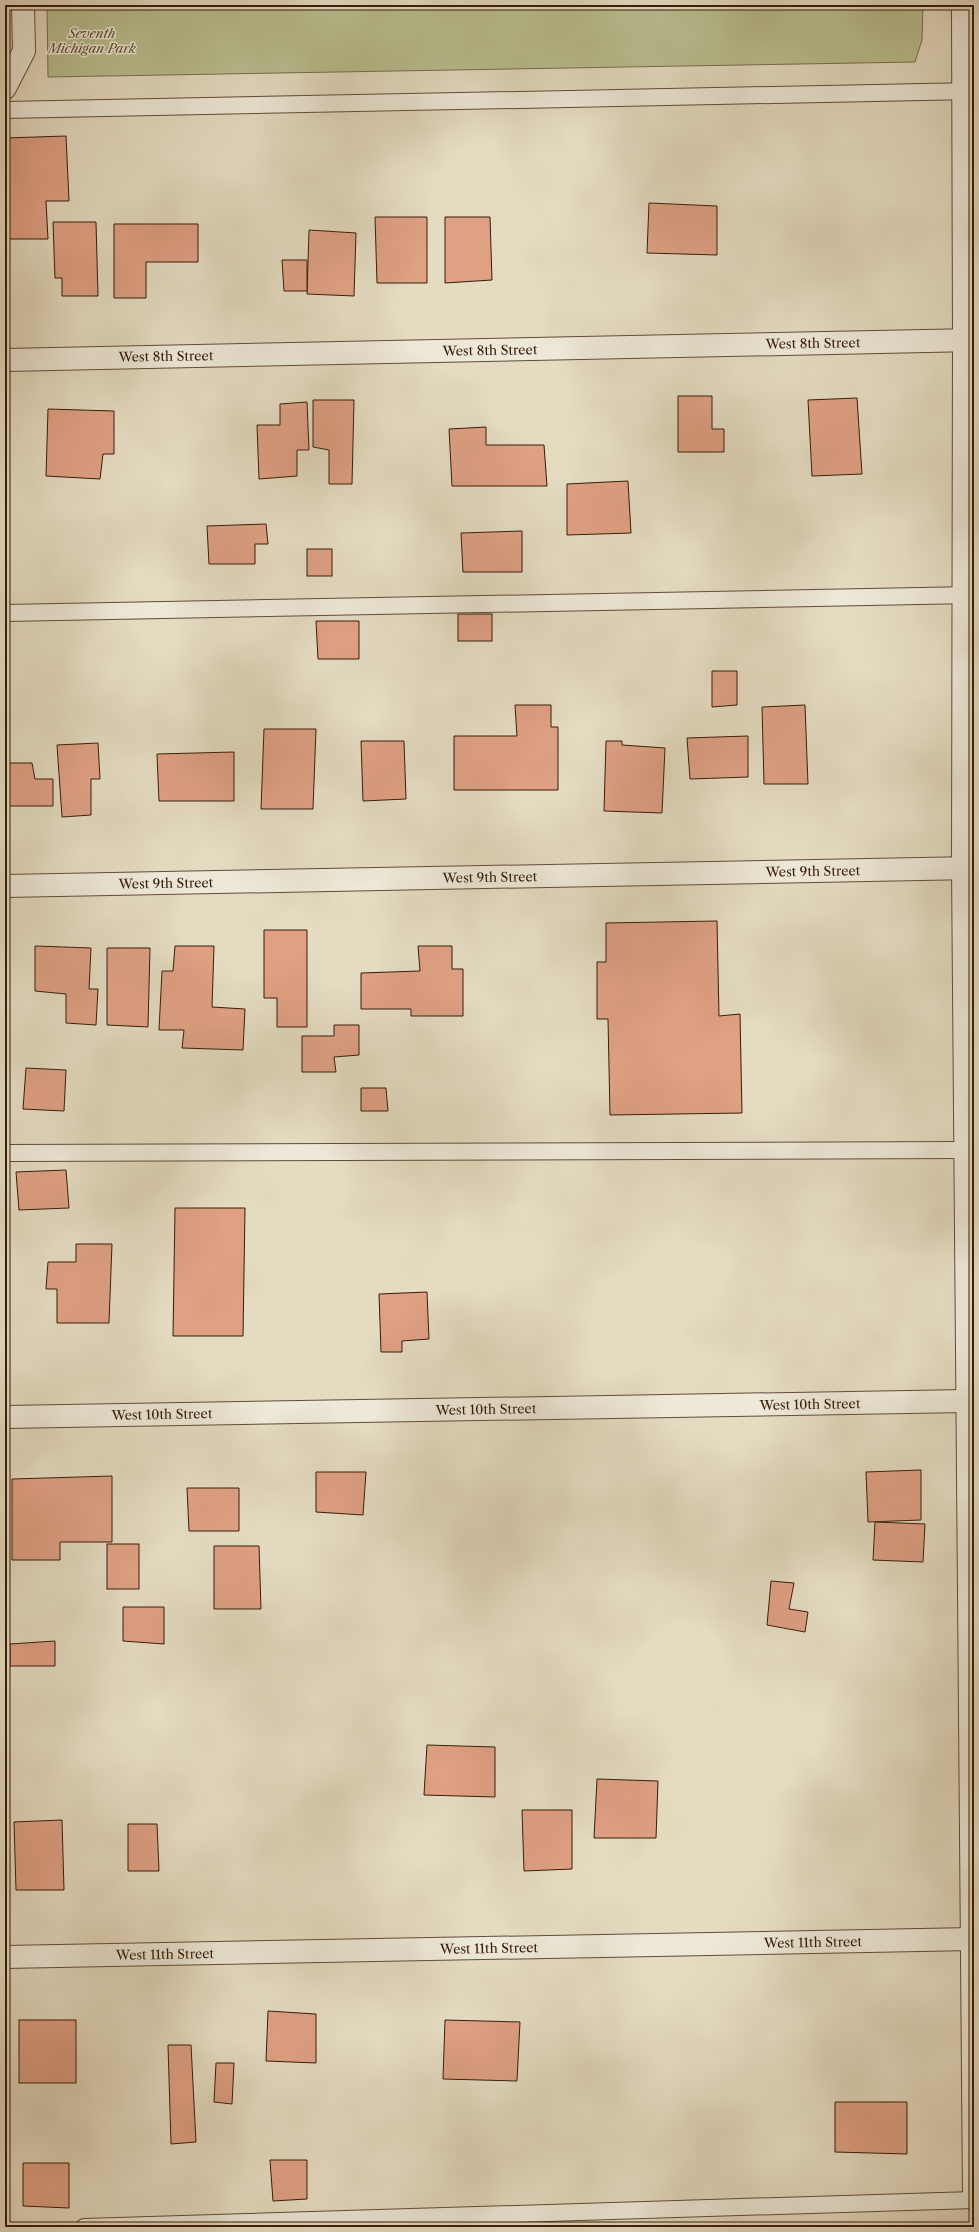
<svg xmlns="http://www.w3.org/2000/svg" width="979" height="2232" font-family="'Libre Caslon Text',serif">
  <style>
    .green { fill: #b9be90; stroke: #786e4c }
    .building { fill: #dfa084; stroke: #361d09 }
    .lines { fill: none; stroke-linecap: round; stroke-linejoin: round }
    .lane-casing { stroke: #624c37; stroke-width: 18 }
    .street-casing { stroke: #624c37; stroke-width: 24 }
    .lane { stroke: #ede8d7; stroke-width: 16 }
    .street { stroke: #ede8d7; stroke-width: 22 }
    .labels { text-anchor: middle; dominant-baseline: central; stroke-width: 3; stroke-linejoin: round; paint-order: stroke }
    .park-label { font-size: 13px; font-style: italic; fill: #5d4d32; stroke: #ede8d7 }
    .street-label { font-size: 13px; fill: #361d09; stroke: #ede8d7 }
  </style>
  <rect width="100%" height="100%" fill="#e4dbc1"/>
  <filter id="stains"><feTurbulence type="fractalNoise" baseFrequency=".005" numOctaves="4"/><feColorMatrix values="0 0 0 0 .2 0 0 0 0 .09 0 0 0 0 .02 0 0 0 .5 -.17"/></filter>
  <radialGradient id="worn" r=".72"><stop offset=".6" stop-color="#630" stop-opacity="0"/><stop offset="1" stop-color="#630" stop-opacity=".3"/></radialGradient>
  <!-- green -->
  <path class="green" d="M47,5H923L922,40L915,62L48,77Z"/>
  <!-- building -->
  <g class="building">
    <path d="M66,136L69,201H46L48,239H5V138Z"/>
    <path d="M649,203L717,206V255L647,253Z"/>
    <path d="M375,217H427V283H377Z"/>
    <path d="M445,217H490L492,280L445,283Z"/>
    <path d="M53,222H96L98,296H62V278H55Z"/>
    <path d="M114,224H198V262H146V298H114Z"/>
    <path d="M309,230L356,233L354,296L307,294Z"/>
    <path d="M282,260H307V291H284Z"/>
    <path d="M678,396H712V429H724V452H678Z"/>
    <path d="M857,398L862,474L812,476L808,400Z"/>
    <path d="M313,400H354L352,484H329V450L313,447Z"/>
    <path d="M307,402L309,450H297V476L259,479L257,425H280V404Z"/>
    <path d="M48,409L114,411V454H103L100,479L46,476Z"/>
    <path d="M486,427V445H544L547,486H452L449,429Z"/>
    <path d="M628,481L631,533L567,535V484Z"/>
    <path d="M266,524L268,544H255V564H209L207,526Z"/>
    <path d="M522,531V572H463L461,533Z"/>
    <rect x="307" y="549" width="25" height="27"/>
    <rect x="458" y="614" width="34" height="27"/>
    <path d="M316,621H359V659H318Z"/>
    <path d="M712,671H737V705L712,707Z"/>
    <path d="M515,705H551V727H558V790H454V736H517Z"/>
    <path d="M805,705L808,784H764L762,707Z"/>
    <path d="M264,729H316L313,809H261Z"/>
    <path d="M748,736V777L690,779L687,738Z"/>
    <path d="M361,741H404L406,799L363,801Z"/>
    <path d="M606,741H622V745L665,748L662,813L604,811Z"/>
    <path d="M98,743L100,779H91V815L62,817L57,745Z"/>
    <path d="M234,752V801H159L157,754Z"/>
    <path d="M5,763H32L35,779H53V806H5Z"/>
    <path d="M717,921L719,1016L740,1014L742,1113L610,1115L608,1019H597V962H606V923Z"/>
    <path d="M264,930H307V1027H277V998H264Z"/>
    <path d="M35,946L91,948L89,989H98L96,1025L66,1023V994L35,991Z"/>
    <path d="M175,946H214L212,1007L245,1009L243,1050L182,1048L184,1030H159L162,971H173Z"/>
    <path d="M418,946H452V969H463V1016H411V1009H361V973L420,971Z"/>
    <path d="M107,948H150L148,1027L107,1025Z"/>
    <path d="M334,1025H359V1055L334,1057L336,1072H302V1036H334Z"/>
    <path d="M26,1068L66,1070L64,1111L23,1109Z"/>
    <path d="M361,1088H386L388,1111H361Z"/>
    <path d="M66,1170L69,1208L19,1210L16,1172Z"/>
    <path d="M175,1208H245L243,1336H173Z"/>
    <path d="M76,1244H112L109,1323H57V1289H46L48,1262H76Z"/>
    <path d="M427,1292L429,1339L402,1341V1352H381L379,1294Z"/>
    <path d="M921,1470V1520L868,1522L866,1472Z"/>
    <path d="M316,1472H366L363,1515L316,1512Z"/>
    <path d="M112,1476V1542H60V1560H12V1479Z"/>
    <path d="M187,1488H239V1531H189Z"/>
    <path d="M875,1522L925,1524L923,1562L873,1560Z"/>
    <rect x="107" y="1544" width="32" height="45"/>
    <path d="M214,1546H259L261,1609H214Z"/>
    <path d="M771,1581L794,1583L789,1609L808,1612L805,1632L767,1625Z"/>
    <path d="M123,1607H164V1644L123,1641Z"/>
    <path d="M55,1641V1666H10V1644Z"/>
    <path d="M427,1745L495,1747V1797L424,1795Z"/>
    <path d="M597,1779L658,1781L656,1838H594Z"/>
    <path d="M522,1810H572V1869L524,1871Z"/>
    <path d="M62,1820L64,1890H16L14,1822Z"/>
    <path d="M128,1824H157L159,1871H128Z"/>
    <path d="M268,2011L316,2014V2063L266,2061Z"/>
    <rect x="19" y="2020" width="57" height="63"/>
    <path d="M445,2020L520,2022L517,2081L443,2079Z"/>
    <path d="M168,2045H191L196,2142L171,2144Z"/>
    <path d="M216,2063H234L232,2104L214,2102Z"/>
    <path d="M835,2102H907V2154L835,2152Z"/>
    <path d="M270,2160H307V2199L273,2201Z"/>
    <path d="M23,2163H69V2208L23,2206Z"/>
  </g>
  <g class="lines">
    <defs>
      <g id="lane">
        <path d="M5,110L973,91"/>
        <path d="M5,613L973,595"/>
        <path d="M5,1153L965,1150"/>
        <path d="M84,2227L974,2200"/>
      </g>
      <g id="street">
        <path d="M963,5L964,340L963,868L974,2198"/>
        <path d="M5,88L24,51L23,5"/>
        <path d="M5,360L974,340"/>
        <path d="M5,886L974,868"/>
        <path d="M5,1417L967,1401"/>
        <path d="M5,1957L973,1939"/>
      </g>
    </defs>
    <!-- lane casing -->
    <use href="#lane" class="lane-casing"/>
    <!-- street casing -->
    <use href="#street" class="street-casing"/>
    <!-- lane -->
    <use href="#lane" class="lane"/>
    <!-- street -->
    <use href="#street" class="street"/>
  </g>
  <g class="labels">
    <!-- park labels -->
    <g class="park-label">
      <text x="92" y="33">Seventh<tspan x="92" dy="15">Michigan Park</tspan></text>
    </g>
    <!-- street labels -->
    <g class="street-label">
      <text transform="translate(813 343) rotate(-1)">West 8th Street</text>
      <text transform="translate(490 350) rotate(-1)">West 8th Street</text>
      <text transform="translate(166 356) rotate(-1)">West 8th Street</text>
      <text transform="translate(813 871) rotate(-1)">West 9th Street</text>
      <text transform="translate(490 877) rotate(-1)">West 9th Street</text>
      <text transform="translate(166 883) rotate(-1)">West 9th Street</text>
      <text transform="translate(810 1404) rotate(-1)">West 10th Street</text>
      <text transform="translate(486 1409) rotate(-1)">West 10th Street</text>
      <text transform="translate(162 1414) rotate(-1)">West 10th Street</text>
      <text transform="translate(813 1942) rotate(-1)">West 11th Street</text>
      <text transform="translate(489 1948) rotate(-1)">West 11th Street</text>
      <text transform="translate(165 1954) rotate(-1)">West 11th Street</text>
    </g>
  </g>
  <!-- margin -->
  <rect width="979" height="2232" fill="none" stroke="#e4dbc1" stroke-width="20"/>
  <rect x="6" y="6" width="967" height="2220" fill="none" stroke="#361d09" stroke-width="2"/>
  <rect x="10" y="10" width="959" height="2212" fill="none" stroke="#361d09"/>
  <rect width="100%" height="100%" filter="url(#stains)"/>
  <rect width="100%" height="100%" fill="url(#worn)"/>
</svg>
